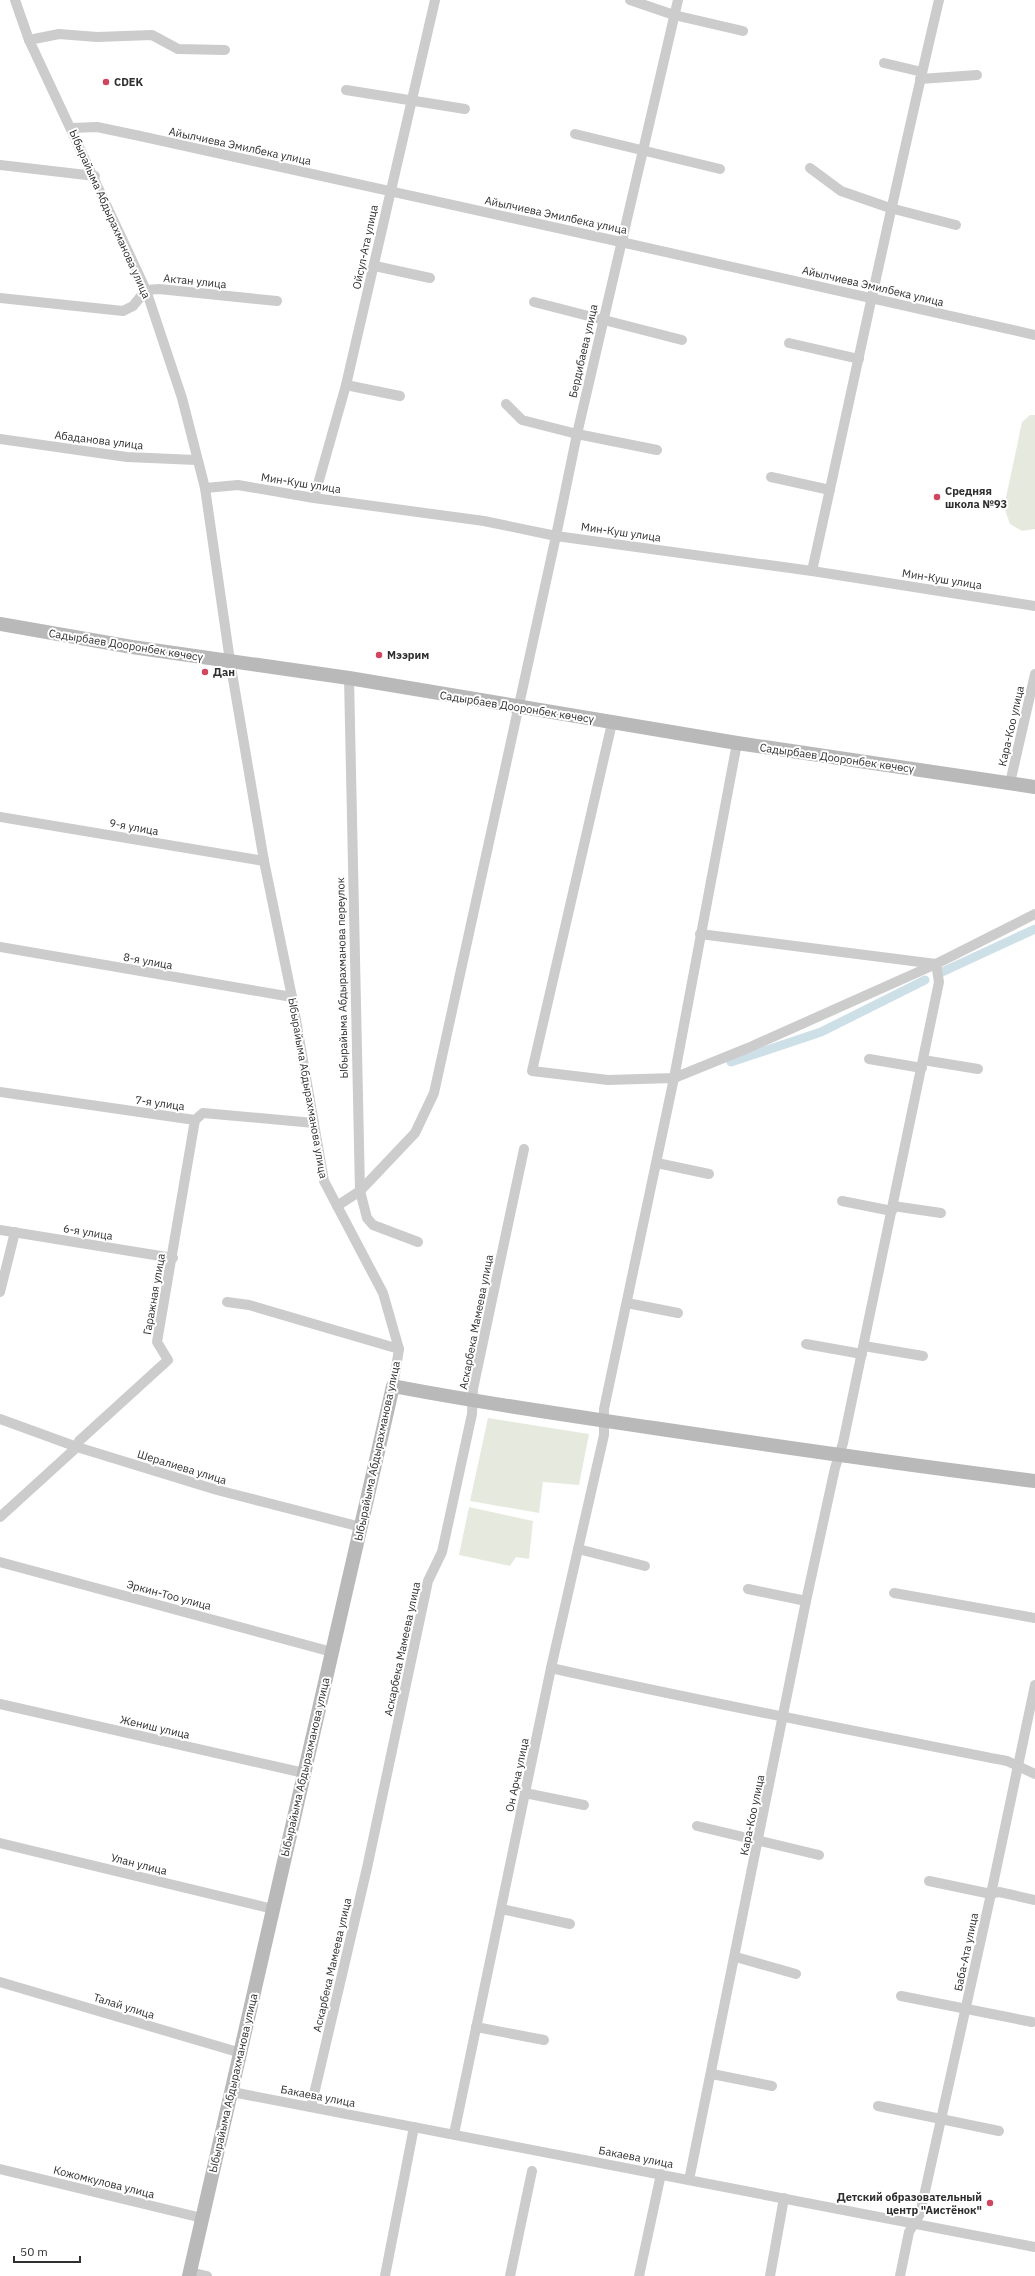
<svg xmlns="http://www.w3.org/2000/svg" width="1035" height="2276" font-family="'IBM Plex Sans',sans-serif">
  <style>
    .green { fill: #e6eade }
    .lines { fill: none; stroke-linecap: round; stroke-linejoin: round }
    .canal { stroke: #cde0e8; stroke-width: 9 }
    .street { stroke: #ccc; stroke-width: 10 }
    .secondary { stroke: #b9b9b9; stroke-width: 14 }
    .poi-dot { fill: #d04660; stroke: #fff; stroke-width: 1.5 }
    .labels { text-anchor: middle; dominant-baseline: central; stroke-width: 4; stroke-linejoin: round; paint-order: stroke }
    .poi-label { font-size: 11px; font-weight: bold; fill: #2f2f2f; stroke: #fff; text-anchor: start }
    .street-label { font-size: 11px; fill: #2f2f2f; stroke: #fff }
  </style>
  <rect width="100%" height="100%" fill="#fff"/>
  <!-- green -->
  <g class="green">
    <path d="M1030,415H1035V529L1022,531L1010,524L1004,507L1022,422Z"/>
    <path d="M488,1418L589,1434L579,1485L543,1482L539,1513L470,1501Z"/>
    <path d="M469,1507L533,1521L529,1559L516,1557L510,1566L459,1555Z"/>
  </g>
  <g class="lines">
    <!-- canal -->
    <g class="canal">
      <path d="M940,973L1035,929"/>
      <path d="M731,1062L821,1032L925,980"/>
    </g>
    <!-- street -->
    <g class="street">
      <path d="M15,0L29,40L146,290L182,398L205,488L230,661L264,861L292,997L324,1181L383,1293L399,1349L393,1386"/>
      <path d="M630,0L674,15L743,31"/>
      <path d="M29,40L59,34L97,37L152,35L178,49L225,50"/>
      <path d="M884,63L922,72"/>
      <path d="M920,79L977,75"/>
      <path d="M346,90L465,109"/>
      <path d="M71,128L97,127L140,136L621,242L1035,335"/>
      <path d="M575,134L720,169"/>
      <path d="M0,165L95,176"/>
      <path d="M810,168L841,191L890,208L956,225"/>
      <path d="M375,266L430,278"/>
      <path d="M0,298L123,311L133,306L146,290L159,289L277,301"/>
      <path d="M534,302L682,340"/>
      <path d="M789,343L859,359"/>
      <path d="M346,385L400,396"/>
      <path d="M506,404L522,420L577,434L657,450"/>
      <path d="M0,439L127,457L196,460"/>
      <path d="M771,477L830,490"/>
      <path d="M205,488L238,485L314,498L484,521L556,536L812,571L1035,606"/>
      <path d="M314,498L346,385L435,0"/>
      <path d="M812,571C854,381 894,190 939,0"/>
      <path d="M349,678L360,1191L367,1218L373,1225L418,1242"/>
      <path d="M612,723L532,1071L608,1080L674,1078L748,1048L936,964L1035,914"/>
      <path d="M1010,783L1035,674"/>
      <path d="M0,817L264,861"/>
      <path d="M0,947L292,997"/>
      <path d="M869,1059L922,1068"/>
      <path d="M923,1060L978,1069"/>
      <path d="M0,1092L195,1120L203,1113L314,1123"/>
      <path d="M657,1163L709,1174"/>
      <path d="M842,1201L892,1211"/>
      <path d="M337,1206L360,1191L415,1133L434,1093L556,536L577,434L678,0"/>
      <path d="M893,1206L941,1213"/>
      <path d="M0,1230L173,1258"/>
      <path d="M0,1292L15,1232"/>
      <path d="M227,1302L249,1305L399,1349"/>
      <path d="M627,1303L678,1313"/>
      <path d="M806,1344L862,1354"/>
      <path d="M864,1346L923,1356"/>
      <path d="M0,1419L77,1447L217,1490L361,1527"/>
      <path d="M0,1517L77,1447L79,1441L168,1360L157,1342L195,1120"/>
      <path d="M578,1549L645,1566"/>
      <path d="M0,1562L332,1652"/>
      <path d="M748,1589L806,1601"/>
      <path d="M894,1593L1035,1618"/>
      <path d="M551,1668C703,1702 855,1731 1007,1761L1035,1774"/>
      <path d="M0,1704L304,1773"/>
      <path d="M525,1793L584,1805"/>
      <path d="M697,1826L819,1855"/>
      <path d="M0,1843L273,1909"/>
      <path d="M929,1881L991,1894L999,1892L1035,1900"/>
      <path d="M502,1909L570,1924"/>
      <path d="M736,1957L796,1974"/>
      <path d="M0,1982L241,2053"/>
      <path d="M901,1996L1032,2022"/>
      <path d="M476,2027L544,2040"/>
      <path d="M712,2074L772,2086"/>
      <path d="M232,2092L1035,2247"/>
      <path d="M878,2106L999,2131"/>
      <path d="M311,2107L367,1868L428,1581L442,1552L472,1414L473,1389L524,1149"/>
      <path d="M454,2134L551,1668L604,1435V1409L674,1078L737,743"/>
      <path d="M0,2169L202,2218"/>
      <path d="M689,2180L806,1601L835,1468L843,1443L939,982L936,964L700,934"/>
      <path d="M190,2272L207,2276"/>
      <path d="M385,2276L414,2127"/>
      <path d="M510,2276L532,2171"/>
      <path d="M639,2276L661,2174"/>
      <path d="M770,2276L784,2198"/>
      <path d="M900,2276L909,2232L920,2214L991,1894L1035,1685"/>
    </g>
    <!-- secondary -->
    <g class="secondary">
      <path d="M0,624L132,647L349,678L737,743L1035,787"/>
      <path d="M189,2276L393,1386C480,1403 567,1415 654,1428C781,1447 908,1465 1035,1481"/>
    </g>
  </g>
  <!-- markers -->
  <g class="poi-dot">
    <circle cx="106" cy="82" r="4"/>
    <circle cx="937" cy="497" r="4"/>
    <circle cx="379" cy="655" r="4"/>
    <circle cx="205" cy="672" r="4"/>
    <circle cx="990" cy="2203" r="4"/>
  </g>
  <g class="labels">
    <!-- poi labels -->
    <g class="poi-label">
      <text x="114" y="82">CDEK</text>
      <text x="945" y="491">Средняя<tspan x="945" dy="13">школа №93</tspan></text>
      <text x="387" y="655">Мээрим</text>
      <text x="213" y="672">Дан</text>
      <text x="982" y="2197" text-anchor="end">Детский образовательный<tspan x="982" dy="13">центр "Аистёнок"</tspan></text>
    </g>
    <!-- street labels -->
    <g class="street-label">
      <text transform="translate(240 146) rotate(12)">Айылчиева Эмилбека улица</text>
      <text transform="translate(110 214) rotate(66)">Ыбырайыма Абдырахманова улица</text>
      <text transform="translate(556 215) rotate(12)">Айылчиева Эмилбека улица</text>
      <text transform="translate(365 247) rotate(-78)">Ойсул-Ата улица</text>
      <text transform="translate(195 281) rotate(6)">Актан улица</text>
      <text transform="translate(873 286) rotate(13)">Айылчиева Эмилбека улица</text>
      <text transform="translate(583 351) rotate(-77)">Бердибаева улица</text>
      <text transform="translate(99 440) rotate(7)">Абаданова улица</text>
      <text transform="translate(301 483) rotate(9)">Мин-Куш улица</text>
      <text transform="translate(621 532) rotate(8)">Мин-Куш улица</text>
      <text transform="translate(942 579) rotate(9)">Мин-Куш улица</text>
      <text transform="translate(126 645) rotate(9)">Садырбаев Дооронбек көчөсү</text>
      <text transform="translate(517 707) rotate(9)">Садырбаев Дооронбек көчөсү</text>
      <text transform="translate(1011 726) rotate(-77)">Кара-Коо улица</text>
      <text transform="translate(837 758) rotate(8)">Садырбаев Дооронбек көчөсү</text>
      <text transform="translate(134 827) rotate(10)">9-я улица</text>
      <text transform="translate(148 961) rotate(10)">8-я улица</text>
      <text transform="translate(342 978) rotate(-91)">Ыбырайыма Абдырахманова переулок</text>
      <text transform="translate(308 1088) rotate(80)">Ыбырайыма Абдырахманова улица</text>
      <text transform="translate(160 1103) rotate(8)">7-я улица</text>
      <text transform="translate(88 1232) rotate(9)">6-я улица</text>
      <text transform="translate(154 1294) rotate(-80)">Гаражная улица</text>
      <text transform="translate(476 1322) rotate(-79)">Аскарбека Мамеева улица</text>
      <text transform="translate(377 1451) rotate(-78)">Ыбырайыма Абдырахманова улица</text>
      <text transform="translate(182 1467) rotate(17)">Шералиева улица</text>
      <text transform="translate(169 1595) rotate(15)">Эркин-Тоо улица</text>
      <text transform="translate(402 1649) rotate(-78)">Аскарбека Мамеева улица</text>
      <text transform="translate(155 1727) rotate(13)">Жениш улица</text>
      <text transform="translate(305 1767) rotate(-77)">Ыбырайыма Абдырахманова улица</text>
      <text transform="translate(517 1775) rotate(-78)">Он Арча улица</text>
      <text transform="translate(752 1815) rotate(-78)">Кара-Коо улица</text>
      <text transform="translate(139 1864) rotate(14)">Улан улица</text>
      <text transform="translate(966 1952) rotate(-78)">Баба-Ата улица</text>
      <text transform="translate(332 1965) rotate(-77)">Аскарбека Мамеева улица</text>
      <text transform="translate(124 2006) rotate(17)">Талай улица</text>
      <text transform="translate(233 2083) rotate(-77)">Ыбырайыма Абдырахманова улица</text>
      <text transform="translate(318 2096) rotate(11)">Бакаева улица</text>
      <text transform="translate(636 2157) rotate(11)">Бакаева улица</text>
      <text transform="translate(104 2182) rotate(14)">Кожомкулова улица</text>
    </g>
  </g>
  <!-- scale -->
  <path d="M14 2256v6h66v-6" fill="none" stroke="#2f2f2f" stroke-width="2"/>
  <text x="20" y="2256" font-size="12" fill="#2f2f2f" stroke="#ffffff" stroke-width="3" paint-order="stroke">50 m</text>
</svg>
